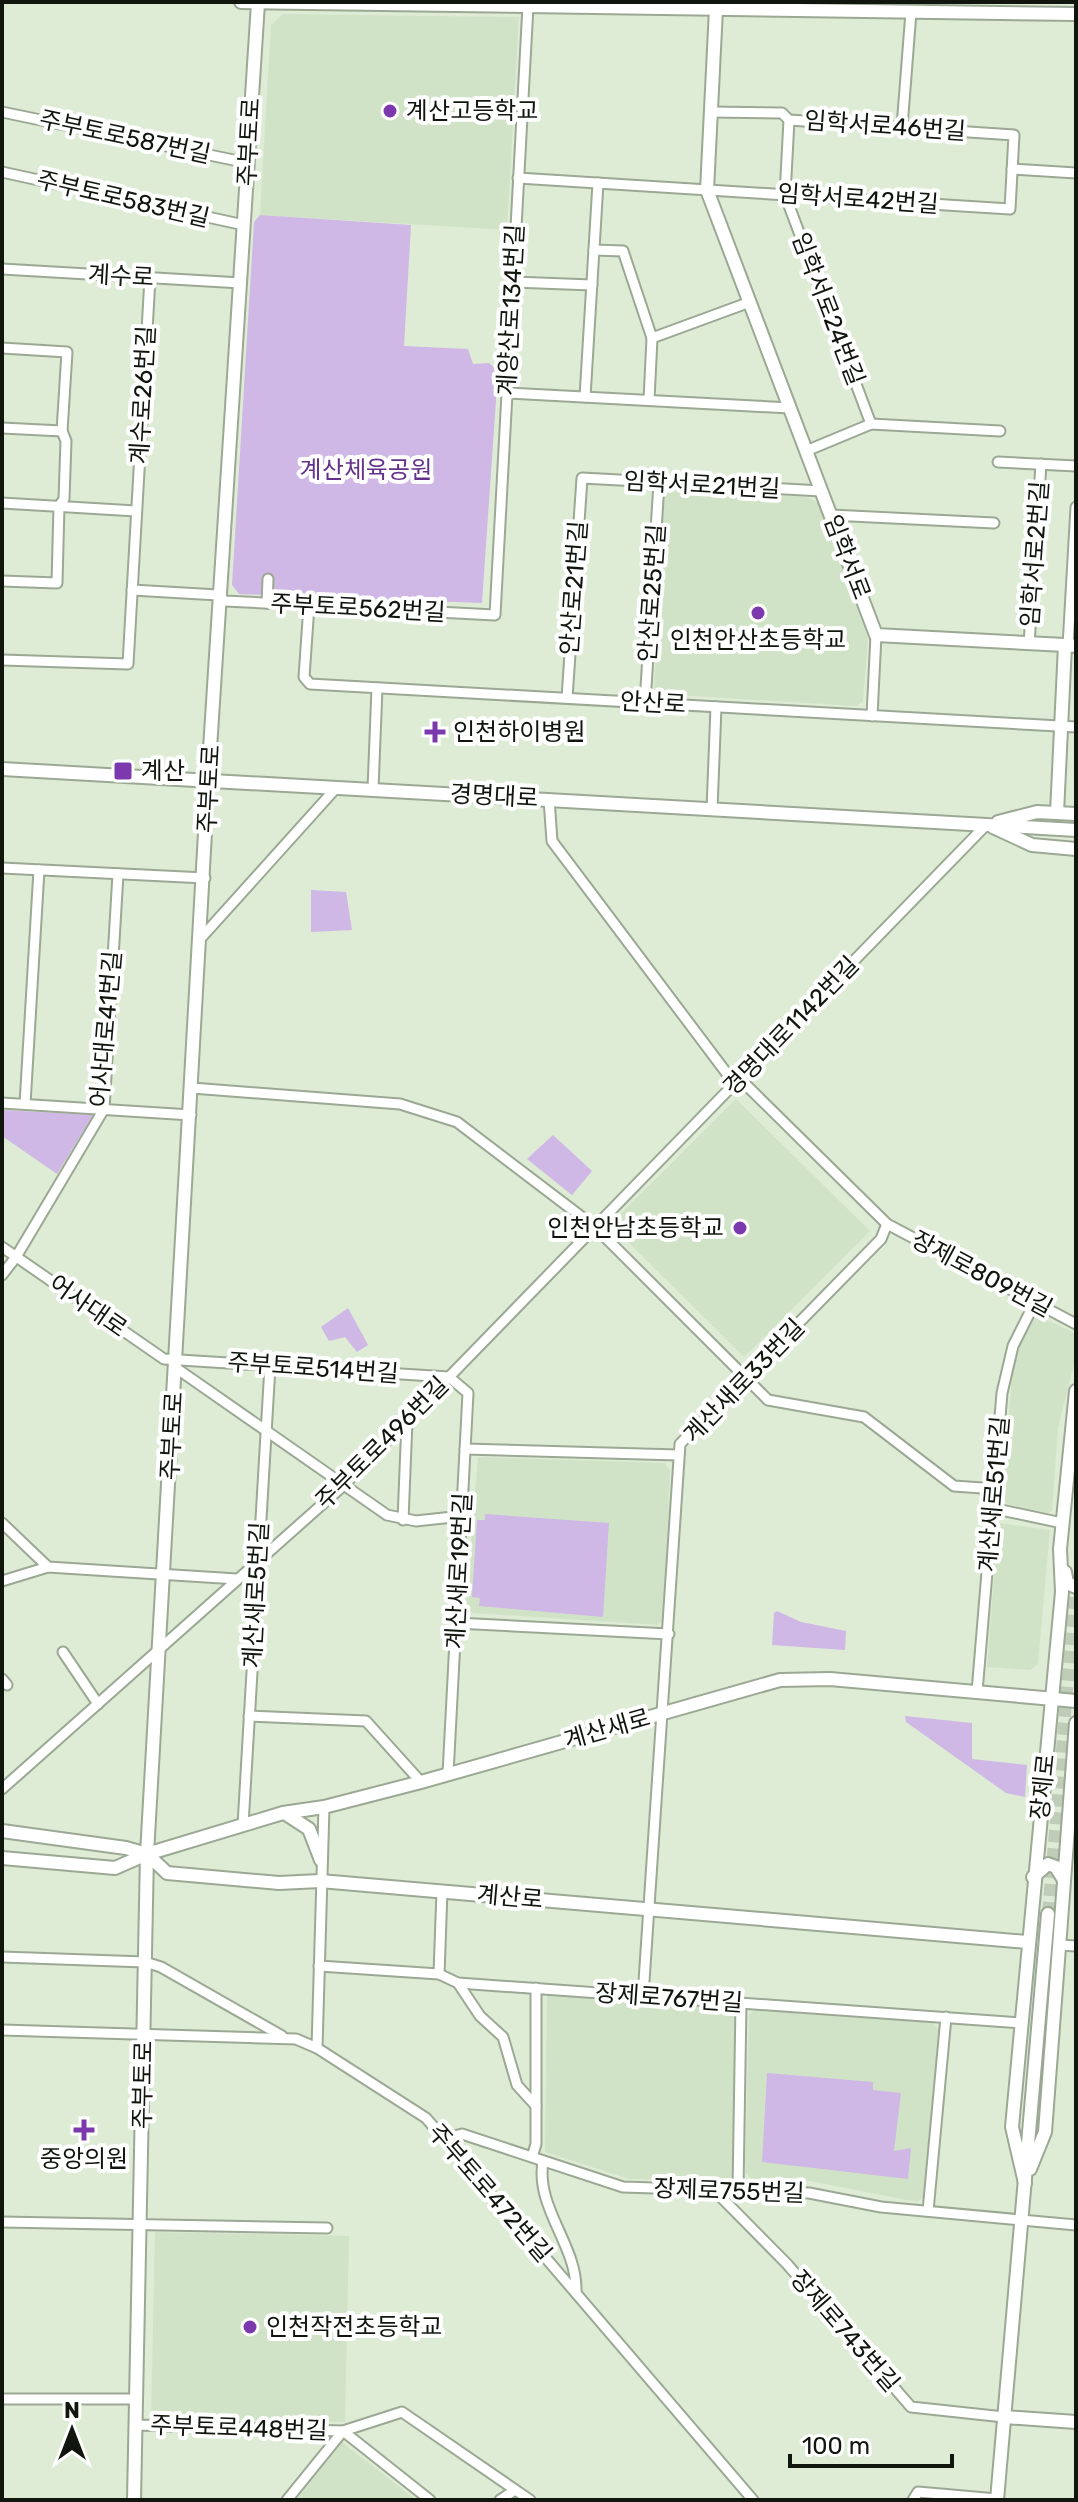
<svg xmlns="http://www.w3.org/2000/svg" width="1078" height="2502" font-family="Rubik,'Noto Sans KR',sans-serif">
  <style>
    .built { fill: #d1e3c7 }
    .green { fill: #cfb7e6 }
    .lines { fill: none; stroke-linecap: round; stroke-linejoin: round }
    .secondary-tunnel { stroke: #bfccb8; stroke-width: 12; stroke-dasharray: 12 6; stroke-linecap: butt }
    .street-casing { stroke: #9ba894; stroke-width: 13 }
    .secondary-casing { stroke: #9ba894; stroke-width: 16 }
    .street { stroke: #fff; stroke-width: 9 }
    .secondary { stroke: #fff; stroke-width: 12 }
    .poi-dot { fill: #7c39ad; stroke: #fff; stroke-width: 3 }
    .labels { text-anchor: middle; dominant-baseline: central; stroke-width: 8; stroke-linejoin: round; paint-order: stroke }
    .poi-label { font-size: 24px; fill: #10150e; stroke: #fff; text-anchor: start }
    .street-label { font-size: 24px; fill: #10150e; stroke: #fff }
    .park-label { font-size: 24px; fill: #633189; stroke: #fff }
  </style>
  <rect width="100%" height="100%" fill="#deecd6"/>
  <!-- built -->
  <g class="built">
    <path d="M283,14L519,17L507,230L260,215L271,25Z"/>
    <path d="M664,489L807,497L819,503L868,638L863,701L857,706L657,694L654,690Z"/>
    <path d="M736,1099L870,1231L744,1357L610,1224Z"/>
    <path d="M1035,1314L1076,1334V1356L1058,1428L1052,1511L1048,1513L1007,1504L1001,1497L1013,1368L1028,1322Z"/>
    <path d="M478,1457L665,1463L670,1471L664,1618L658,1625L472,1613L466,1606Z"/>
    <path d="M998,1523L1050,1530L1038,1664L1030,1670L987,1667Z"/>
    <path d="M547,1994L740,2005L732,2177L726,2181L629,2179L545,2152Z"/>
    <path d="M755,2009L931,2020L939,2030L923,2198L917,2202L810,2181H753L745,2172L749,2015Z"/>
    <path d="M155,2232L349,2236L345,2422L151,2419Z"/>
    <path d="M342,2442L388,2478L416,2500H296Z"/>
  </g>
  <!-- green -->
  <g class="green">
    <path d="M260,215L411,225L404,346L468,349L473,364L489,363L498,371L482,603L239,594L232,585L254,222Z"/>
    <path d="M311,890L346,892L352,930L311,932Z"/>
    <path d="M2,1110L93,1115L57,1174L2,1136Z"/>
    <path d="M553,1135L592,1171L572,1195L527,1159Z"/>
    <path d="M348,1308L368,1345L357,1352L345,1337L329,1341L321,1327Z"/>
    <path d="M485,1514L609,1523L603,1617L479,1606L480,1598L472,1597L477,1520H485Z"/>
    <path d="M777,1611L801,1622L846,1631L845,1650L772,1645L774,1613Z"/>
    <path d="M905,1716L972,1723V1759L1027,1765L1025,1797L1006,1793L906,1722Z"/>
    <path d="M767,2073L873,2082V2090L901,2093L894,2151L911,2148L908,2179L762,2162Z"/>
  </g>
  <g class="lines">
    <!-- secondary-tunnel -->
    <path class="secondary-tunnel" d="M1048,1914L1076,1583"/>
    <defs>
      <g id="street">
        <path d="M2,112L248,163"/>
        <path d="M789,120L785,195L871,424"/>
        <path d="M902,127L911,12"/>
        <path d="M1012,169L1076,173"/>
        <path d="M2,172L244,225"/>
        <path d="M518,178L1010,209L1014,135L789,120L782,113L711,112"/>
        <path d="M594,250L623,251L652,338L649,400"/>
        <path d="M2,269L241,283"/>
        <path d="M513,282L592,285"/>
        <path d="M652,338L750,302"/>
        <path d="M2,348L67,352L62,431L2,428"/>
        <path d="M507,393L790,408"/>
        <path d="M585,397L598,183"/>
        <path d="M806,451L871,424L1000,431"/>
        <path d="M998,462L1076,466"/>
        <path d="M2,503L136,511"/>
        <path d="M831,515L994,523"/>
        <path d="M2,581L57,583L59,506L64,499L66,441L62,431"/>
        <path d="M132,590L218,595L225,601L495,615L528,6"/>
        <path d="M267,603L268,579"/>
        <path d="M309,605L304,677L310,684L1076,727"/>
        <path d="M1029,644L1041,464"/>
        <path d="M1068,646L1076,507"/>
        <path d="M2,660L128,664L150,278"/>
        <path d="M567,698L582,478L822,491"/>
        <path d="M645,703L659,483"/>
        <path d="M872,716L876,635"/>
        <path d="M373,789L377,688"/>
        <path d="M549,799L552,841L728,1075L740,1079L887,1224L1076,1324"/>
        <path d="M712,809L716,707"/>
        <path d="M2,868L205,878"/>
        <path d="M201,938L337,787"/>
        <path d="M192,1088L400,1104L457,1122L595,1227L768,1400L864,1417L954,1486L982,1488L1001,1510L1062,1523"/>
        <path d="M2,1103L191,1115"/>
        <path d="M25,1104L39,870"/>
        <path d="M2,1247L164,1359L449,1377L468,1393L448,1774"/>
        <path d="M2,1275L16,1257L104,1109L118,874"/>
        <path d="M176,1368L387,1515L416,1521L462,1516"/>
        <path d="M465,1449L678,1455"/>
        <path d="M403,1520L407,1421"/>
        <path d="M2,1523L48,1567L237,1579"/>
        <path d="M2,1581L48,1567"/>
        <path d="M456,1623L669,1634"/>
        <path d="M63,1652L98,1704"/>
        <path d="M2,1679L7,1685"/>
        <path d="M977,1692L1002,1393L1013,1346L1035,1302"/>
        <path d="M249,1716L366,1721L421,1782"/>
        <path d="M2,1789L344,1485L987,824"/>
        <path d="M243,1825L270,1366"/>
        <path d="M1060,1945L1076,1946"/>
        <path d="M2,1957L145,1962L161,1967L282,2036"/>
        <path d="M319,1966L439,1974L458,1983L1021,2023"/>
        <path d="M439,1974L442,1891"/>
        <path d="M458,1983L480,2016L503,2037L517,2085L536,2106"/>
        <path d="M643,1996L680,1444L881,1239L887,1224"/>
        <path d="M2,2030L296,2039L317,2048L426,2118L753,2500"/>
        <path d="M317,2048L324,1807"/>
        <path d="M444,2139L462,2134L623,2187L809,2193L881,2207L1076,2225"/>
        <path d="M532,2157L536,2144V1988"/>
        <path d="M543,2161C535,2209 578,2245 576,2293"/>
        <path d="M713,2189L787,2264L911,2407L1004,2417"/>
        <path d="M738,2190L741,2003"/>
        <path d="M928,2211L946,2017"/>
        <path d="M2,2222L327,2228"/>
        <path d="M2,2399H136"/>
        <path d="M136,2425L343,2431L430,2500"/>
        <path d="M287,2500L343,2431L402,2412L530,2500"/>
        <path d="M500,2500L515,2490"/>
        <path d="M913,2500L918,2492L997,2499"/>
      </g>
      <g id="secondary">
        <path d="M241,2L1076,14"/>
        <path d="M716,9L707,190L876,635L1065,645"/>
        <path d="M2,769L1076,830"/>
        <path d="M1057,813L1065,645L1076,646"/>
        <path d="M998,822L1037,812L1076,814"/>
        <path d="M993,827L1032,845L1076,849"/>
        <path d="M1065,1572L1067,1583L1076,1587"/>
        <path d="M286,1814L309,1829L321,1860"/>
        <path d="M2,1831L126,1848L147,1854L167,1873L279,1883L320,1881L1027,1942"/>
        <path d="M2,1858L115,1868L147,1854L283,1813L324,1807L421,1782L780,1680L830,1679L1076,1701"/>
        <path d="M1033,1877L1048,1864L1056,1867L1064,1880"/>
        <path d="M1030,2169L1045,2132L1076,1723"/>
        <path d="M1025,2183L1012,2127L1062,1592L1060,1549L1076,1391"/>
        <path d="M1004,2417L1076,2422"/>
        <path d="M134,2500L147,1854L208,780L258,3"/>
        <path d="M997,2500L1048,1914"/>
      </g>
    </defs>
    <!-- street casing -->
    <use href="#street" class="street-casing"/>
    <!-- secondary casing -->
    <use href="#secondary" class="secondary-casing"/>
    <!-- street -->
    <use href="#street" class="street"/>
    <!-- secondary -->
    <use href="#secondary" class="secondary"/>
  </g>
  <!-- markers -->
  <g class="poi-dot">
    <circle cx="390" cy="111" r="8"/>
    <circle cx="758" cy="613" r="8"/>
    <path d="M431 720h8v8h8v8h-8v8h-8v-8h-8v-8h8z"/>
    <rect x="113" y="761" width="20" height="20" rx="4"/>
    <circle cx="740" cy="1228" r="8"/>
    <path d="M80 2118h8v8h8v8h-8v8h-8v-8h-8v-8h8z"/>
    <circle cx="250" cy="2327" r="8"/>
  </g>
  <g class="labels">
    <!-- poi labels -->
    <g class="poi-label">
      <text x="406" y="111">계산고등학교</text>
      <text x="758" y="640" text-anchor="middle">인천안산초등학교</text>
      <text x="453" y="732">인천하이병원</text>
      <text x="141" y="771">계산</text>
      <text x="724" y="1228" text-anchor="end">인천안남초등학교</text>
      <text x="84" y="2159" text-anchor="middle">중앙의원</text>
      <text x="266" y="2327">인천작전초등학교</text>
    </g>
    <!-- street labels -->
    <g class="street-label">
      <text transform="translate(885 126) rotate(4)">임학서로46번길</text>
      <text transform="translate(125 137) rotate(12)">주부토로587번길</text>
      <text transform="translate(249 142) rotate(-87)">주부토로</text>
      <text transform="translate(123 199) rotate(13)">주부토로583번길</text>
      <text transform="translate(858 199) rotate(4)">임학서로42번길</text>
      <text transform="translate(121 276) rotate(3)">계수로</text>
      <text transform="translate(828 309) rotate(69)">임학서로24번길</text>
      <text transform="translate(511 310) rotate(-87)">계양산로134번길</text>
      <text transform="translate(143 395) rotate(-87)">계수로26번길</text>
      <text transform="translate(702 485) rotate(3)">임학서로21번길</text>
      <text transform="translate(1035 554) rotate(-86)">임학서로2번길</text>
      <text transform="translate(847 557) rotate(69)">임학서로</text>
      <text transform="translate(574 588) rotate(-86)">안산로21번길</text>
      <text transform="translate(652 593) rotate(-86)">안산로25번길</text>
      <text transform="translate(358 608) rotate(3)">주부토로562번길</text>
      <text transform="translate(653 703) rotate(3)">안산로</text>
      <text transform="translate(209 789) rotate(-87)">주부토로</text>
      <text transform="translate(494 796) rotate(3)">경명대로</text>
      <text transform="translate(791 1026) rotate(-46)">경명대로1142번길</text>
      <text transform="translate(106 1029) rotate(-85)">어사대로41번길</text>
      <text transform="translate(982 1274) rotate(28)">장제로809번길</text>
      <text transform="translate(88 1306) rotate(35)">어사대로</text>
      <text transform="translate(313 1368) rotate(4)">주부토로514번길</text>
      <text transform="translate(744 1381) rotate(-46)">계산새로33번길</text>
      <text transform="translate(172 1436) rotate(-87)">주부토로</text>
      <text transform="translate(382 1443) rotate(-45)">주부토로496번길</text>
      <text transform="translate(994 1494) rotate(-85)">계산새로51번길</text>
      <text transform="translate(459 1571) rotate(-87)">계산새로19번길</text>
      <text transform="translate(256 1595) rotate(-87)">계산새로5번길</text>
      <text transform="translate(607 1729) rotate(-16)">계산새로</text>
      <text transform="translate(1043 1787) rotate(-84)">장제로</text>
      <text transform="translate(510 1897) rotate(5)">계산로</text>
      <text transform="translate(669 1998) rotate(4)">장제로767번길</text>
      <text transform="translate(143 2085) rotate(-89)">주부토로</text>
      <text transform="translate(729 2191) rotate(2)">장제로755번길</text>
      <text transform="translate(490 2193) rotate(49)">주부토로472번길</text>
      <text transform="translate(845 2331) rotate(49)">장제로743번길</text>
      <text transform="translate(239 2428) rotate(2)">주부토로448번길</text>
    </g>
    <!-- park labels -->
    <g class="park-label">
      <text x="366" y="470">계산체육공원</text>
    </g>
  </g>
  <!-- border -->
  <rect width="1078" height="2502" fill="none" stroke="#10150e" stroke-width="8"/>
  <!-- north arrow -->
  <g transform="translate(72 2430)" stroke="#ffffff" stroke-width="6" paint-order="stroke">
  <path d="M0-6L14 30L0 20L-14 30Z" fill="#10150e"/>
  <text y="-12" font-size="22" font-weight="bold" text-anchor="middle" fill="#10150e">N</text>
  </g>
  <!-- scale -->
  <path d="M790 2454v12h162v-12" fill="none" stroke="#10150e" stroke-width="4"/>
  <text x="802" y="2454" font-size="24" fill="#10150e" stroke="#ffffff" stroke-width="6" paint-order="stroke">100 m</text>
</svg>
